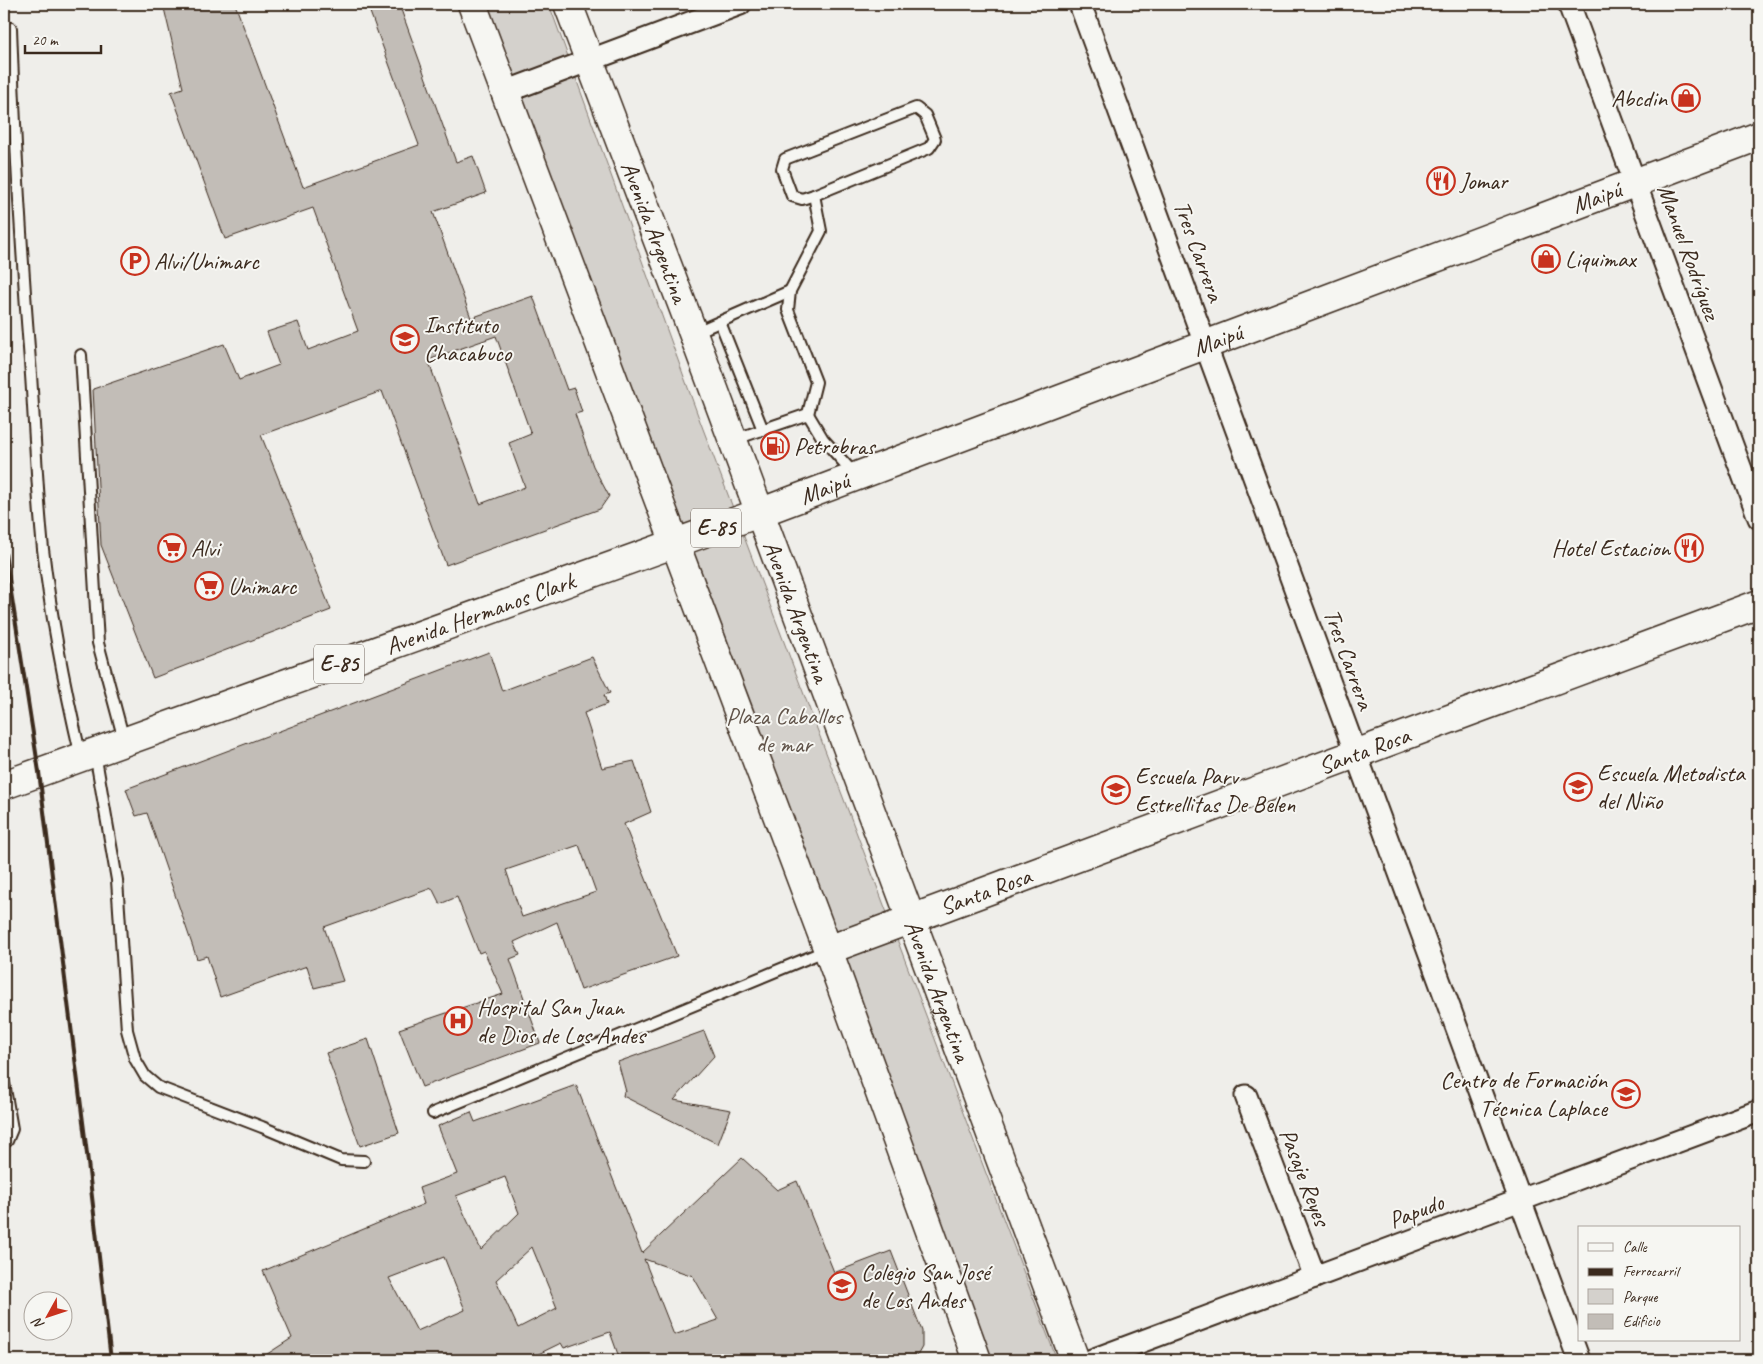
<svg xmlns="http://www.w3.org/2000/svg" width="1763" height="1364" font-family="Caveat,sans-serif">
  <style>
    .green { fill: #d4d1cc; stroke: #887e75 }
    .building { fill: #c2bdb7; stroke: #3b2a1e; fill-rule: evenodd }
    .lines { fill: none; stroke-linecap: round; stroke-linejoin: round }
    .lane-casing { stroke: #3b2a1e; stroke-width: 14 }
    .street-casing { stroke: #3b2a1e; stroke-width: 25 }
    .secondary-casing { stroke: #3b2a1e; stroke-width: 31 }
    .primary-casing { stroke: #3b2a1e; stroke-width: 31 }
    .lane { stroke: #f6f6f2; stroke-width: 10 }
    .street { stroke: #f6f6f2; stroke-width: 21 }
    .secondary { stroke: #f6f6f2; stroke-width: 28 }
    .primary { stroke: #f6f6f2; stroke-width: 28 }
    .rail { stroke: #3b2a1e; stroke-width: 4 }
    .labels { text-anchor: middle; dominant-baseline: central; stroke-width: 4; stroke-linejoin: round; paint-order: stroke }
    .shield { fill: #f6f6f2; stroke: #73675e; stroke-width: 1 }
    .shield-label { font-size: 22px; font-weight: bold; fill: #3b2a1e }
    .poi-label { font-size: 24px; fill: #3b2a1e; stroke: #f6f6f2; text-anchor: start }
    .street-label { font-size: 24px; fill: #3b2a1e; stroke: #f6f6f2 }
    .park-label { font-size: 24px; fill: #61544a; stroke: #f6f6f2 }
  </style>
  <rect width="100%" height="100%" fill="#efeeea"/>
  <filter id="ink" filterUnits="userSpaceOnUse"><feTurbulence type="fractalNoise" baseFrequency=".02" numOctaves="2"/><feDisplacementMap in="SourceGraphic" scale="10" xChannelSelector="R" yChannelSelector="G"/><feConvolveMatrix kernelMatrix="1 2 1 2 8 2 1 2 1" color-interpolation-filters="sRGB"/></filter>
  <g filter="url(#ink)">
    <!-- green -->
    <path class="green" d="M475,4H549L700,421L1057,1360H988Z"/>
    <!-- building -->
    <g class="building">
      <path d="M163,4H235L303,187L419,145L367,4H399L456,162L473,156L486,193L433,212L471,318L533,296L567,390L574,388L582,412L575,414L593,466L609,496L600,509L446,565L382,391L261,435L331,610L153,678L101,545L93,389L224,344L239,380L279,365L267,332L298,322L308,350L358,331L313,208L225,239L171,92L183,88ZM496,336L531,434L509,443L525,487L480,504L428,360Z"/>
      <path d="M489,652L502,691L592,657L610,693L604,695L607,704L584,713L602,768L634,761L651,812L624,824L677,956L581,990L557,922L514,942L520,955L510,959L540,1043L422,1087L399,1029L503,994L484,951L479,953L457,897L440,904L432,888L324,927L343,981L314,988L307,966L220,997L207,956L197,959L147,813L136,816L126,789ZM579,845L596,892L522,917L506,870Z"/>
      <path d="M704,1031L714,1056L674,1100L731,1110L718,1144L623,1096L624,1091L626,1092L618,1062Z"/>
      <path d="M368,1039L399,1133L360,1146L326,1053Z"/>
      <path d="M576,1085L642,1253L742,1158L777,1190L797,1181L834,1272L836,1271V1272L891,1251L922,1331V1347L917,1356L912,1360H620L610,1332L564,1348L561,1343L526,1360H258L292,1338L263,1271L424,1204L419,1188L457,1174L438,1126L471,1112L475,1122ZM505,1177L519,1213L481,1250L456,1196ZM532,1247L557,1308L518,1328L496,1280ZM444,1257L465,1310L417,1331L389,1278ZM644,1259L693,1276L718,1320L674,1335Z"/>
    </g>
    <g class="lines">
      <defs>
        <g id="lane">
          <path d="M11,28C15,144 22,260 31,375C35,433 37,491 43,549C51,619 65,688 81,757"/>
          <path d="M916,108L925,115L935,139L929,148L814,195L802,199L792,196L782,169L785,159Z"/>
          <path d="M720,322L763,430"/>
          <path d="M694,333L790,291"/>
          <path d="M81,355L98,643L124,740"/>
          <path d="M808,414L816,382L788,310L790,291L821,231L814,195"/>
          <path d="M733,440L808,414L823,439L856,476"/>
          <path d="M95,753L117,880L127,1030L135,1059L145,1076L158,1087L262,1127L341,1160L364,1161"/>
          <path d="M4,1083L12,1129L7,1141L4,1142"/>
          <path d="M433,1113L827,950"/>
        </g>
        <g id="street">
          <path d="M1080,4L1579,1360"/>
          <path d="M1569,4L1759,518"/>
          <path d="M505,92L740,4"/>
          <path d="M1246,1096L1315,1277"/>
          <path d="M1092,1360L1759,1111"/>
        </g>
        <g id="secondary">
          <path id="s1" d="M759,513L1759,136"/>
          <path id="s2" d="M828,950L1759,604"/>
        </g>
        <g id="primary">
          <path d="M472,4L828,950L977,1360"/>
          <path id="s3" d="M568,4L693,333L1075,1360"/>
          <path id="s4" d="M4,785L759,513"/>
        </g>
      </defs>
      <!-- lane casing -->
      <use href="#lane" class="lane-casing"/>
      <!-- street casing -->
      <use href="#street" class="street-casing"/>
      <!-- secondary casing -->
      <use href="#secondary" class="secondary-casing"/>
      <!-- primary casing -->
      <use href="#primary" class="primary-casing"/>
      <!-- lane -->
      <use href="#lane" class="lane"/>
      <!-- street -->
      <use href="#street" class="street"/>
      <!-- secondary -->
      <use href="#secondary" class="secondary"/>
      <!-- primary -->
      <use href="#primary" class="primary"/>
      <!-- rail -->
      <path class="rail" d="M4,547L39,772L87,1154L111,1360"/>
    </g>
  </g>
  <!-- icons -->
  <defs>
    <symbol id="shop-ring" viewBox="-11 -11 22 22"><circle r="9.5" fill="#f6f6f2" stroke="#c8321e" stroke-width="1.5"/><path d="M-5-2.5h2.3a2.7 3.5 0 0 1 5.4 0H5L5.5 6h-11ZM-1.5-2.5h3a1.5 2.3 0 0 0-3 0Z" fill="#c8321e"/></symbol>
    <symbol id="restaurant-ring" viewBox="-11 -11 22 22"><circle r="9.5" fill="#f6f6f2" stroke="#c8321e" stroke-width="1.5"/><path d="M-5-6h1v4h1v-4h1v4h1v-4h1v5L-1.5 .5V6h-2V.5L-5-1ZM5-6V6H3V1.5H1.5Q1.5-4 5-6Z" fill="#c8321e"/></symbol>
    <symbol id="parking-ring" viewBox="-11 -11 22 22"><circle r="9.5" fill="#f6f6f2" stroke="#c8321e" stroke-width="1.5"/><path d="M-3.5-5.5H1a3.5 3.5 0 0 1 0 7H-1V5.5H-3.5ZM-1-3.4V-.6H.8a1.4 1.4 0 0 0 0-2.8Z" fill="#c8321e"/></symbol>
    <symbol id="school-ring" viewBox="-11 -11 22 22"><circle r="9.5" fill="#f6f6f2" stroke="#c8321e" stroke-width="1.5"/><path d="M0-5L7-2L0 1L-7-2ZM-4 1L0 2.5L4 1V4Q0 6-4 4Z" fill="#c8321e"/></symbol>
    <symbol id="fuel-ring" viewBox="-11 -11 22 22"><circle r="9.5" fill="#f6f6f2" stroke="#c8321e" stroke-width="1.5"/><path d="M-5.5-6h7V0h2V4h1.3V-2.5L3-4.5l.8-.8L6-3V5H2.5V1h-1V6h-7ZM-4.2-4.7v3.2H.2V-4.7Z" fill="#c8321e"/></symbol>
    <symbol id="supermarket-ring" viewBox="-11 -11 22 22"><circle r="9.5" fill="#f6f6f2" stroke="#c8321e" stroke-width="1.5"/><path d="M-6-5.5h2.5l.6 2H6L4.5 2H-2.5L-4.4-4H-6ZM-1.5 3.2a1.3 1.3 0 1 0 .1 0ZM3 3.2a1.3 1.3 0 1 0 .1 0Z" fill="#c8321e"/></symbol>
    <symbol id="hospital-ring" viewBox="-11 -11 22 22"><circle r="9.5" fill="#f6f6f2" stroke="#c8321e" stroke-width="1.5"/><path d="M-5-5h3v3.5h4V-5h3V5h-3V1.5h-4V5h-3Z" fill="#c8321e"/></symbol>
    <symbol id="university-ring" viewBox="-11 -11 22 22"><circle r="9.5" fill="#f6f6f2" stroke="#c8321e" stroke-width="1.5"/><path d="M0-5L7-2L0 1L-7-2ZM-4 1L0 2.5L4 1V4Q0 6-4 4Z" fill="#c8321e"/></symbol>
  </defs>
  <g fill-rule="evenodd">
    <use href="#shop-ring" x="1670" y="82" width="32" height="32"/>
    <use href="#restaurant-ring" x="1425" y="165" width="32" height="32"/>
    <use href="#shop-ring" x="1530" y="243" width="32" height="32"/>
    <use href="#parking-ring" x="119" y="245" width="32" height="32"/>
    <use href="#school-ring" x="389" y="323" width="32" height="32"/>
    <use href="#fuel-ring" x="759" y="430" width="32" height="32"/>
    <use href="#supermarket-ring" x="156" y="532" width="32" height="32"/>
    <use href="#restaurant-ring" x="1673" y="532" width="32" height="32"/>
    <use href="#supermarket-ring" x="193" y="570" width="32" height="32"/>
    <use href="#school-ring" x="1562" y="771" width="32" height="32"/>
    <use href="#school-ring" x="1100" y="774" width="32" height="32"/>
    <use href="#hospital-ring" x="442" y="1005" width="32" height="32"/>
    <use href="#university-ring" x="1610" y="1078" width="32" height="32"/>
    <use href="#school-ring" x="826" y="1270" width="32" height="32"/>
  </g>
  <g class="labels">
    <!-- shield labels -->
    <g class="shield">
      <rect x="691" y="508.5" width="50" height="39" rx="4"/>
      <rect x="314" y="644.5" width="50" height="39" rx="4"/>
    </g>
    <g class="shield-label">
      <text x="716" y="528">E-85</text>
      <text x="339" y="664">E-85</text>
    </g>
    <!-- poi labels -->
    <g class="poi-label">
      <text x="1667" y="98" text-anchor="end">Abcdin</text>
      <text x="1460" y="181">Jomar</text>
      <text x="1565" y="259">Liquimax</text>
      <text x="154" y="261">Alvi/Unimarc</text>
      <text x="424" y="325">Instituto<tspan x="424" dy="28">Chacabuco</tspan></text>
      <text x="794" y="446">Petrobras</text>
      <text x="191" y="548">Alvi</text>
      <text x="1670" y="548" text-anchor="end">Hotel Estacion</text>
      <text x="228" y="586">Unimarc</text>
      <text x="1597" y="773">Escuela Metodista<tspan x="1597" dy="28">del Niño</tspan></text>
      <text x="1135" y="776">Escuela Parv<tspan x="1135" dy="28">Estrellitas De Belen</tspan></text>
      <text x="477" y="1007">Hospital San Juan<tspan x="477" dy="28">de Dios de Los Andes</tspan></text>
      <text x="1607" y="1080" text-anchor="end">Centro de Formación<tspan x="1607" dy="28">Técnica Laplace</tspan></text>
      <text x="861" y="1272">Colegio San José<tspan x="861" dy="28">de Los Andes</tspan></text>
    </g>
    <!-- street labels -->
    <g class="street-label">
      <text stroke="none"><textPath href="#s1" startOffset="895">Maipú</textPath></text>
      <text stroke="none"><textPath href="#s3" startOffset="244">Avenida Argentina</textPath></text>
      <text transform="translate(1199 251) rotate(70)">Tres Carrera</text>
      <text transform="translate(1689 252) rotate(70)">Manuel Rodríguez</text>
      <text stroke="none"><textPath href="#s1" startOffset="490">Maipú</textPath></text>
      <text stroke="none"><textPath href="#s1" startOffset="70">Maipú</textPath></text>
      <text stroke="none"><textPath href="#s3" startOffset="649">Avenida Argentina</textPath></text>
      <text stroke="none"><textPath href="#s4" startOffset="506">Avenida Hermanos Clark</textPath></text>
      <text transform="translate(1349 659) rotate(70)">Tres Carrera</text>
      <text stroke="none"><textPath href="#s2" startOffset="572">Santa Rosa</textPath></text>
      <text stroke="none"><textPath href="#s2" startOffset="168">Santa Rosa</textPath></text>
      <text stroke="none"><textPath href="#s3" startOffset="1054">Avenida Argentina</textPath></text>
      <text transform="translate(1305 1177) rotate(69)">Pasaje Reyes</text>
      <text transform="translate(1416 1211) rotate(-21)">Papudo</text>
    </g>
    <!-- park labels -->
    <g class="park-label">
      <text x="784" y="716">Plaza Caballos<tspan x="784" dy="28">de mar</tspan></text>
    </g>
  </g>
  <!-- margin -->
  <rect width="1763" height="1364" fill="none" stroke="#f6f6f2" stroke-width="20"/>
  <rect x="10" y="10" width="1743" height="1344" fill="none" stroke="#3b2a1e" stroke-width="2" filter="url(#ink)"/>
  <!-- legend -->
  <rect x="1578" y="1226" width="162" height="115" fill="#f6f6f2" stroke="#aba49d"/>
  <rect x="1588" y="1243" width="25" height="8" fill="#f6f6f2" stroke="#aba49d"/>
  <text x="1623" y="1252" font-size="15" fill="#3b2a1e">Calle</text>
  <rect x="1588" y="1268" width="25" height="8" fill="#3b2a1e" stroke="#aba49d"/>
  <text x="1623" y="1276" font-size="15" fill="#3b2a1e">Ferrocarril</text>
  <rect x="1588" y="1289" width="25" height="15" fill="#d4d1cc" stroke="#aba49d"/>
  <text x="1623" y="1302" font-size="15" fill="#3b2a1e">Parque</text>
  <rect x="1588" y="1314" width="25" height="15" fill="#c2bdb7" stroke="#aba49d"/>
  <text x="1623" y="1326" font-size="15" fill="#3b2a1e">Edificio</text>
  <!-- north arrow -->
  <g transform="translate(48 1316) rotate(230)"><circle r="24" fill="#f6f6f2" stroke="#aba49d"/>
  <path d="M0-4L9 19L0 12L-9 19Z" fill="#c8321e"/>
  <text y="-8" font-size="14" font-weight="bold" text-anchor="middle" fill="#3b2a1e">N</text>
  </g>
  <!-- scale -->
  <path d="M25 45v8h76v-8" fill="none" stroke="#3b2a1e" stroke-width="2.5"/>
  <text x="32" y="45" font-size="15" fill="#3b2a1e" stroke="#f6f6f2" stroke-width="4" paint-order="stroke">20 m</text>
</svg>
